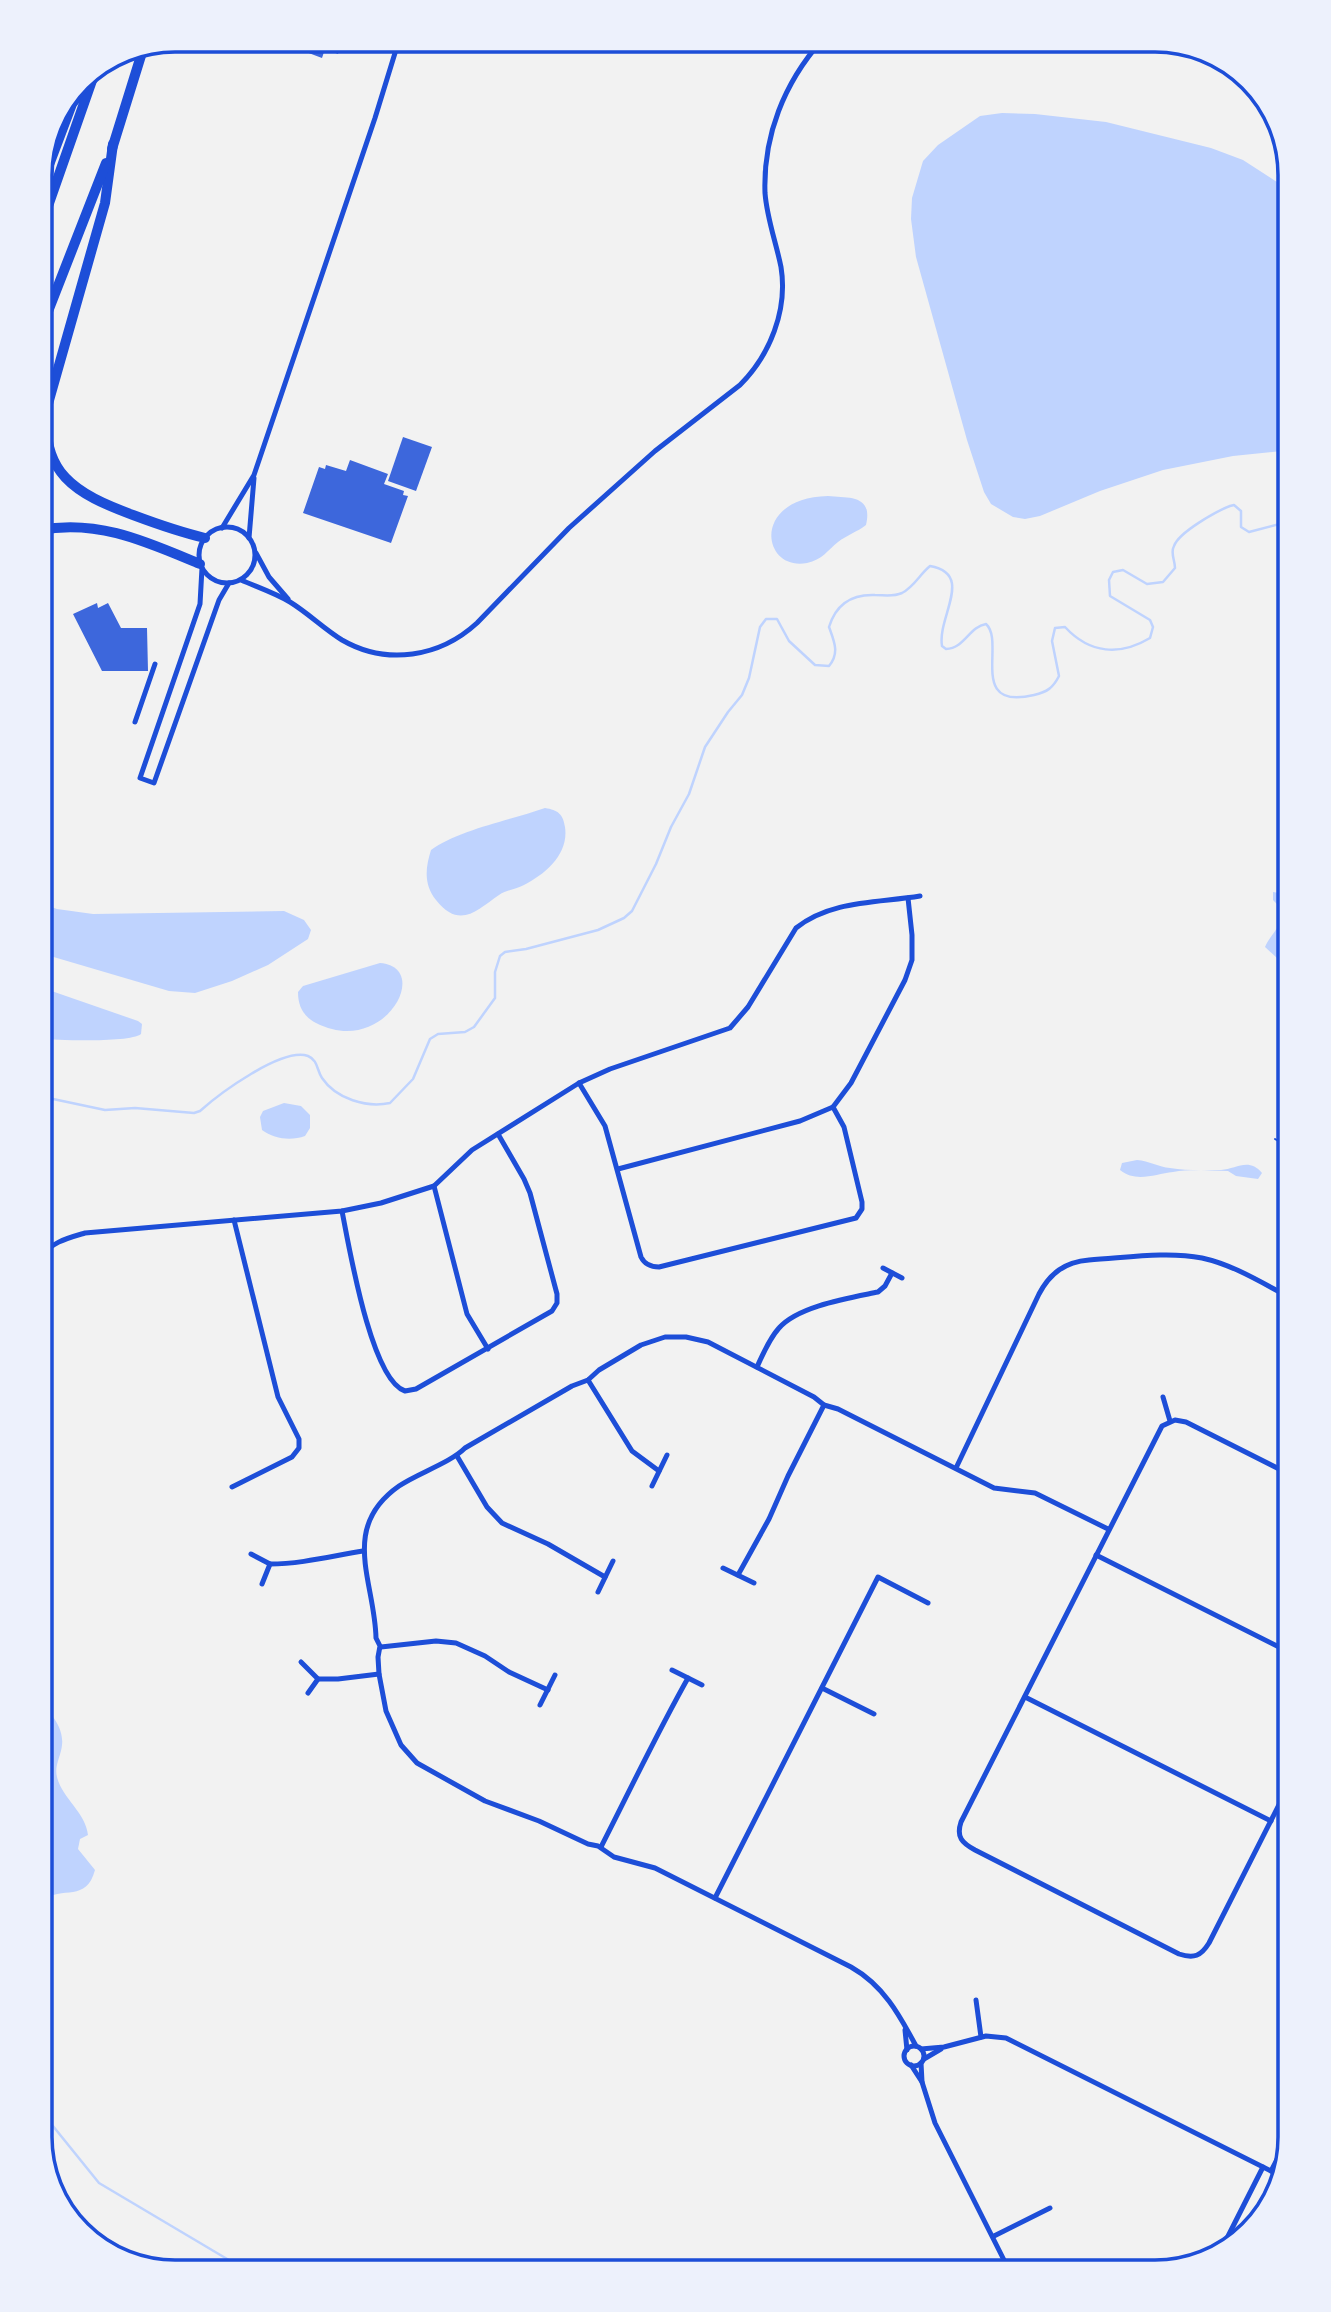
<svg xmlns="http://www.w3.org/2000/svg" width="1331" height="2312" font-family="'DejaVu Sans',sans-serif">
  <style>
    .water { fill: #bfd3fe }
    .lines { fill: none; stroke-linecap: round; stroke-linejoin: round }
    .stream { stroke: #bfd3fe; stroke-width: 2.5 }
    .building { fill: #3d67dc }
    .path { stroke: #1d4ed8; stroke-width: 2 }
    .minor { stroke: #1d4ed8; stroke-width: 5 }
    .motorway { stroke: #1d4ed8; stroke-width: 10 }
    .rim { fill: none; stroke: #1d4ed8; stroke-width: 3.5 }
  </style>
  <rect width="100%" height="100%" fill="#f2f2f2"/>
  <!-- water -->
  <g class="water">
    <path d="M1002,113L1035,114L1106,122L1211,148L1243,160L1291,191V450L1233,456L1163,470L1100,491L1040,516L1025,519L1013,517L991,504L984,492L967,440L916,257L911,219L912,198L923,161L938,145L980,116Z"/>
    <path d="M828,496C850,498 873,495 866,525C857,532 847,535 838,542C828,550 822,560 807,563C762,572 750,498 828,496Z"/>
    <path d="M545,808C558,810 563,814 565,827C569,854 546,874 524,885C516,889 507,890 499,895C477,910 460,930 436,900C424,885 425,869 431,850C458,830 511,820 545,808Z"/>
    <path d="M1273,892L1291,895V918L1286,926L1283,941L1291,946V952L1277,958L1265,947C1273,929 1293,919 1273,900Z"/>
    <path d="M40,903L57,909L93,914L284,911L304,920L311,930L308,939L268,965L232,981L195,993L169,991L40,953Z"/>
    <path d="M380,963C433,967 384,1058 316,1023C303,1016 298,1006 298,992L303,986Z"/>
    <path d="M40,987L138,1021L142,1024L141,1034C129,1043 59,1040 40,1039Z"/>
    <path d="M284,1103L301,1106L310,1115V1128L305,1136C291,1141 274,1139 262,1130L260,1117L263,1111Z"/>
    <path d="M1137,1160C1149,1161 1159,1167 1170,1168C1186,1171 1205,1170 1221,1170C1236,1169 1249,1157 1262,1173L1258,1179L1236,1176L1228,1171C1210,1171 1191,1169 1173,1172C1155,1174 1136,1183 1120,1170L1122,1163Z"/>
    <path d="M40,1703C52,1713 64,1729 62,1745C61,1756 54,1766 57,1777C62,1798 86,1813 88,1835L80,1839L78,1849L95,1870C86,1903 64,1885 40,1901Z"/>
  </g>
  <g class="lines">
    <!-- stream -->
    <g class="stream">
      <path d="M40,1100L53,1099L105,1110L135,1108L194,1113L200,1111C219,1094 282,1047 308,1056C318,1060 317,1071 322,1078C336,1099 367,1108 390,1103L413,1079L430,1039L438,1034L465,1032L474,1027L495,998V972L500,956L505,952L526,949L598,930L624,918L632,911L656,864L671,827L689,794L705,747L728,712L742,695L749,678L760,627L766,619H777L789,641L815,665L829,666C840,653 834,641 829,627C836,604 851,594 875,595C885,595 893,597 902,593C914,587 920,574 930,566C975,574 937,617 942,646L946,649C965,648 969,627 986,624C1006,642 967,711 1034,695C1047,692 1053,688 1059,676L1052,641L1055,628L1065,627C1090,654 1120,656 1150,638L1153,627L1150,620L1110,596L1109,580L1113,572L1123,570L1147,584L1163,582L1175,568C1175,560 1170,553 1174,546C1179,532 1217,511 1230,506L1234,505L1241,511V527L1249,532L1291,521"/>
      <path d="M40,2110L99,2183L249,2272"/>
    </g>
  </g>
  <!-- building -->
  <g class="building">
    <path d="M274,40H350L347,47L341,45L338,54L325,49L322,58Z"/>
    <path d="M403,437L432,447L416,491L388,481Z"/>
    <path d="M350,460L388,474L384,484L404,491L403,495L408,496L391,543L303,513L319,467L325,469L326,465L346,471Z"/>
    <path d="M97,603L98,608L108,603L121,628H147L148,671H102L73,614Z"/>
  </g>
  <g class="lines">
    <!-- path -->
    <path class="path" d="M1275,1139L1291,1149"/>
    <!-- minor -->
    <g class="minor">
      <circle cx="227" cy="555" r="28"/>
      <path d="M222,528L254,475L375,118L399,40"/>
      <path d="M249,538L254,478"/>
      <path d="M256,553L269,577L288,599"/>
      <path d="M202,568L200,604L140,778L154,783L219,600L229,583"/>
      <path d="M241,580C257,587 275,593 290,602C308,613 324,629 342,640C387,666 440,657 477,623L569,528L655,451L740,385C770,355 788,310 781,267C776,242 767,219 765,193C763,136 784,83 822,40"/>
      <path d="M135,722L155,664"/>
      <path d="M579,1083L605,1126L641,1257C645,1265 651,1267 659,1267L856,1218L862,1209V1202L844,1127L833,1107"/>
      <path d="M618,1169L800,1121L833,1107L851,1083L905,980L912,960V935L908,898"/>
      <path d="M434,1186L467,1314L488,1349"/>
      <path d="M342,1211C349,1246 371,1380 405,1391L416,1389L552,1311L557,1303V1294L530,1193L524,1179L498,1134"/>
      <path d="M40,1258C51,1242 68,1238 85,1233L342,1211L381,1203L434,1186L472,1150L579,1083L610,1069L730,1028L748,1007L796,928C831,900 878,903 920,896"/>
      <path d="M883,1268L902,1278"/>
      <path d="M757,1367C763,1354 769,1339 779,1328C798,1306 849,1298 878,1292L885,1286L892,1273"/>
      <path d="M588,1380L632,1451L659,1471"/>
      <path d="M1163,1397L1170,1421"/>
      <path d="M457,1456L487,1507L502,1523L548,1544L605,1577"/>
      <path d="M956,1468L1039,1294C1050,1273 1065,1262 1089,1260C1125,1258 1166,1251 1202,1258C1234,1265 1262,1283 1291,1298"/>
      <path d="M652,1486L667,1455"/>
      <path d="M232,1487L292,1457L299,1448V1439L278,1397L234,1220"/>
      <path d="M251,1554L270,1564L262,1584"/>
      <path d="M1096,1555L1291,1653"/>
      <path d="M270,1564C301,1564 332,1556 363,1551"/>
      <path d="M723,1568L754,1583"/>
      <path d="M738,1575L769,1519L788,1476L824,1405"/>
      <path d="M598,1592L613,1561"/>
      <path d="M381,1647L436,1641L456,1643L485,1656L509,1672L548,1690"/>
      <path d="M301,1662L318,1679L308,1693"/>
      <path d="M672,1670L702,1685"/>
      <path d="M318,1679H338L379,1674"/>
      <path d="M822,1688L874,1714"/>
      <path d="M1025,1697L1271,1821"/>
      <path d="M540,1705L555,1675"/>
      <path d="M1291,1781L1209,1943C1201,1956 1194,1959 1179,1954L975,1850C962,1843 956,1837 961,1822L1162,1426L1175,1420L1186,1422L1291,1475"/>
      <path d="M601,1847C630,1790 657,1733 688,1678"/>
      <path d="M715,1898L878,1577L928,1603"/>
      <path d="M976,2000L981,2037"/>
      <path d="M905,2030L907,2050"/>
      <path d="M916,2046C899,2014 883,1985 851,1967L655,1868L614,1857L598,1846L588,1844L539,1821L485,1801L417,1763L401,1745L386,1711L379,1674L378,1657L380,1646L376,1638C375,1582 339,1528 399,1486C418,1473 450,1463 465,1448L572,1386L588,1380L599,1370L641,1345L665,1337H686L708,1342L814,1397L824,1405L838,1409L994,1488L1035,1493L1108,1529"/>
      <circle cx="914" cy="2056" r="10"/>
      <path d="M921,2049L944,2047L986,2036L1006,2038L1279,2175"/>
      <path d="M924,2059L941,2049"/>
      <path d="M921,2063L922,2082L935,2123L1010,2272"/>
      <path d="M911,2065L922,2082"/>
      <path d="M1271,2171L1291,2133"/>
      <path d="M994,2236L1050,2208"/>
      <path d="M1218,2256L1263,2167"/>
      <path d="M1161,2269L1163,2270"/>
    </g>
    <!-- motorway -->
    <g class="motorway">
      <path d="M113,144L105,203L48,404C38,473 76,494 133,515C157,524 180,532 205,538"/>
      <path d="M112,149L144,46"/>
      <path d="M41,186L72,104L87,85"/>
      <path d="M41,226L96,69"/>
      <path d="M40,332L106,163"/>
      <path d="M40,530C99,519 147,542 200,564"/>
    </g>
  </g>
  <!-- crop -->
  <path d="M0 0H1331V2312H0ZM175 52H1155A123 123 0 0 1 1278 175V2137A123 123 0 0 1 1155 2260H175A123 123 0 0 1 52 2137V175A123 123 0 0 1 175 52Z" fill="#edf1fc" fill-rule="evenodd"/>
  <path class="rim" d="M175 52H1155A123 123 0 0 1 1278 175V2137A123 123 0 0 1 1155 2260H175A123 123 0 0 1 52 2137V175A123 123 0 0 1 175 52Z"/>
</svg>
